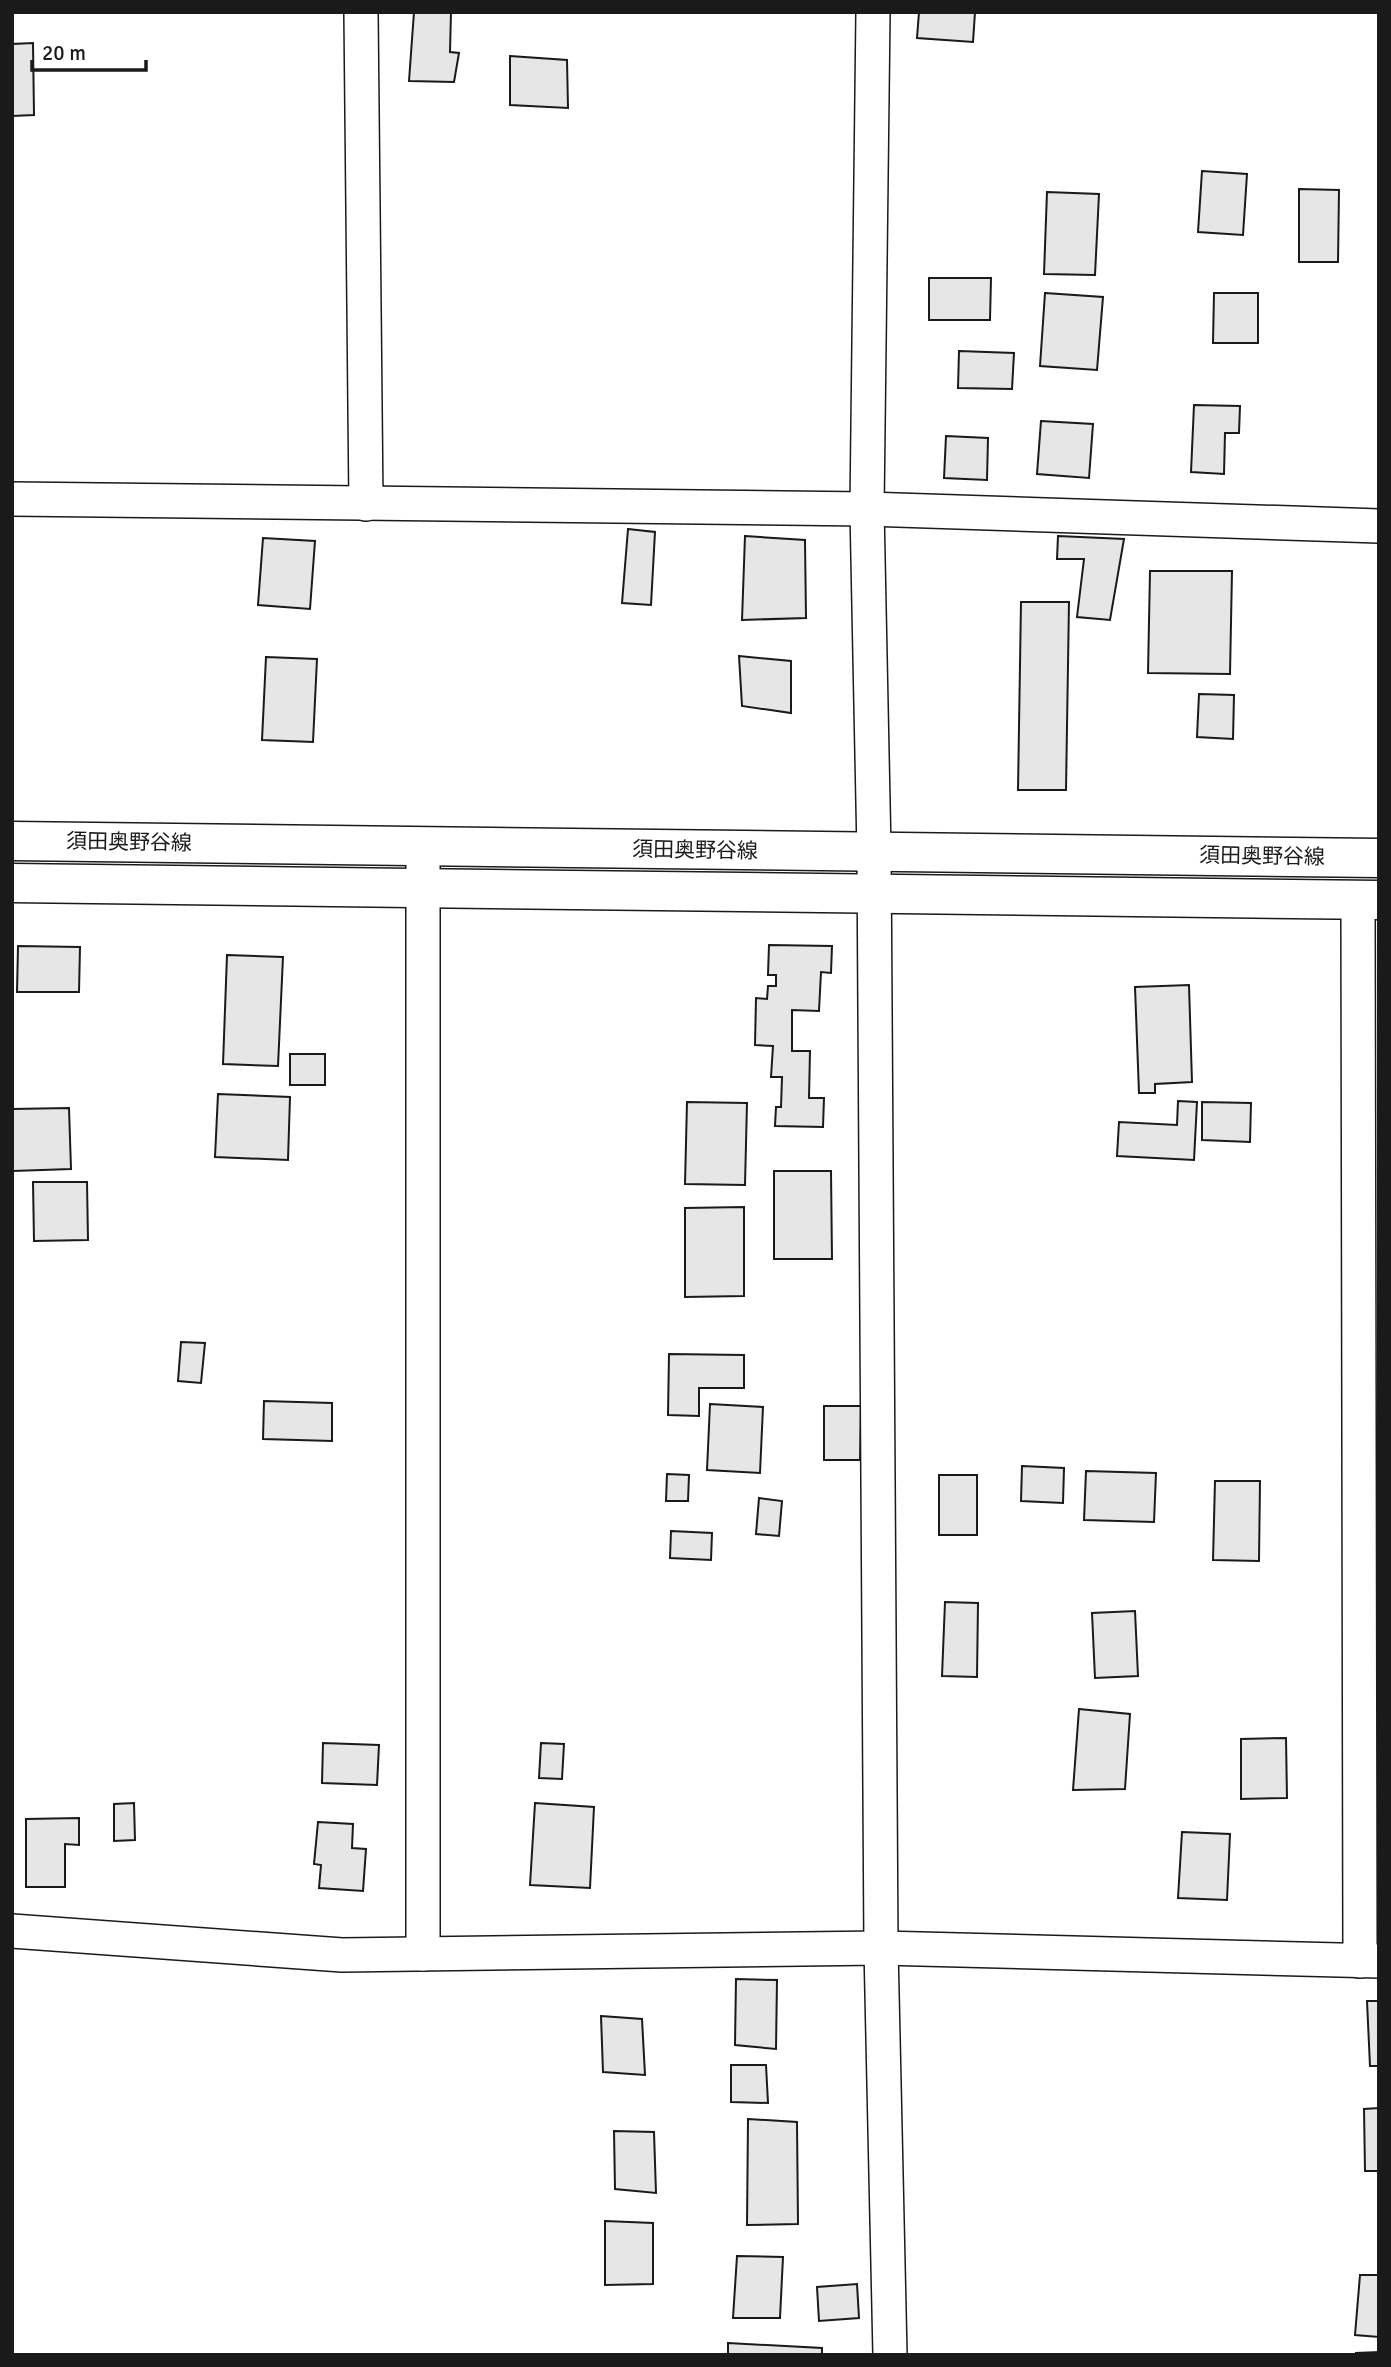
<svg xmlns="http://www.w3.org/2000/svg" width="1391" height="2367" font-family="Signika,'Noto Sans JP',sans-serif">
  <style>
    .building { fill: #e6e6e6; stroke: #1a1a1a; stroke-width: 2 }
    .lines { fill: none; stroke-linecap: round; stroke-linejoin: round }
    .minor-casing { stroke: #1a1a1a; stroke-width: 36 }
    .secondary-casing { stroke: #1a1a1a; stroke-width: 41 }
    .minor { stroke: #fff; stroke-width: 33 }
    .secondary { stroke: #fff; stroke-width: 38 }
    .labels { text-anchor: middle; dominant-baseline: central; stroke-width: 5; stroke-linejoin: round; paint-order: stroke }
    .street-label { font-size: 21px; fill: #1a1a1a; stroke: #fff }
  </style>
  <rect width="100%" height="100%" fill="#fff"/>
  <!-- building -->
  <g class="building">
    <path d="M414,12H451L450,52L459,53L454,82L409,81Z"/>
    <path d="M919,12H975L973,42L917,38Z"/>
    <path d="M33,43L34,115L12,116V44Z"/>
    <path d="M510,56L567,60L568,108L510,105Z"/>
    <path d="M1202,171L1247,174L1243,235L1198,232Z"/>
    <path d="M1299,189L1339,190L1338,262H1299Z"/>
    <path d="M1047,192L1099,194L1095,275L1044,274Z"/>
    <path d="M929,278H991L990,320H929Z"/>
    <path d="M1045,293L1103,297L1097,370L1040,366Z"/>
    <path d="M1214,293H1258V343H1213Z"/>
    <path d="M959,351L1014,353L1012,389L958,388Z"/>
    <path d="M1194,405L1240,406L1239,433H1225L1224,474L1191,472Z"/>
    <path d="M1041,421L1093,424L1089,478L1037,474Z"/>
    <path d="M946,436L988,438L987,480L944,478Z"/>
    <path d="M628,529L655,532L651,605L622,603Z"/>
    <path d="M745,536L805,540L806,618L742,620Z"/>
    <path d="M1058,536L1124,539L1110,620L1077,617L1084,559H1057Z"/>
    <path d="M263,538L315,541L310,609L258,605Z"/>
    <path d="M1150,571H1232L1230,674L1148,673Z"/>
    <path d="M1021,602H1069L1066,790H1018Z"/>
    <path d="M739,656L791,661V713L742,706Z"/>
    <path d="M266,657L317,659L313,742L262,740Z"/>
    <path d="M1199,694L1234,695L1233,739L1197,737Z"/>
    <path d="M769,945L832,946L831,973L821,972L819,1011L792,1010V1051H810L809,1098H824L823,1127L775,1126L776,1107H781L782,1077H771L773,1046L755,1045L756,998L767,999L768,986H776V975H768Z"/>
    <path d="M18,946L80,947L79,992H17Z"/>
    <path d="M227,955L283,957L278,1066L223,1064Z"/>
    <path d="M1189,985L1192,1082L1155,1084V1093H1139L1135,987Z"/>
    <rect x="290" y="1054" width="35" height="31"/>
    <path d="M218,1094L290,1097L288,1160L215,1157Z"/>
    <path d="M1178,1101L1197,1102L1194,1160L1117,1156L1119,1122L1177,1125Z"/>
    <path d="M687,1102L747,1103L745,1185L685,1184Z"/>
    <path d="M1202,1102L1251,1103L1250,1142L1202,1140Z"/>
    <path d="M69,1108L71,1169L13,1171L12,1109Z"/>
    <path d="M774,1171H831L832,1259H774Z"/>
    <path d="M33,1182H87L88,1240L34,1241Z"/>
    <path d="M744,1207V1296L685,1297V1208Z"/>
    <path d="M181,1342L205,1343L201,1383L178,1381Z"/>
    <path d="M669,1354L744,1355V1388H699V1416L668,1415Z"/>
    <path d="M264,1401L332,1403V1441L263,1439Z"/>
    <path d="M710,1404L763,1407L760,1473L707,1470Z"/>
    <path d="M824,1406H861L860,1460H824Z"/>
    <path d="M1022,1466L1064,1468L1063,1503L1021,1501Z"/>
    <path d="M1086,1471L1156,1473L1154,1522L1084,1520Z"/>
    <path d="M667,1474L689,1475L688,1501H666Z"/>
    <rect x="939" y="1475" width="38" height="60"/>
    <path d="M1215,1481H1260L1259,1561L1213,1560Z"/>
    <path d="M759,1498L782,1501L779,1536L756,1534Z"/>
    <path d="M671,1531L712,1533L711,1560L670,1558Z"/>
    <path d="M945,1602L978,1603L977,1677L942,1676Z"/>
    <path d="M1135,1611L1138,1676L1095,1678L1092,1613Z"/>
    <path d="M1079,1709L1130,1714L1125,1789L1073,1790Z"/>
    <path d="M1286,1738L1287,1798L1241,1799V1739Z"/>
    <path d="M323,1743L379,1745L377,1785L322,1783Z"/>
    <path d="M541,1743L564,1744L562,1779L539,1778Z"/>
    <path d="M134,1803L135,1840L114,1841V1804Z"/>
    <path d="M535,1803L594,1807L590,1888L530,1885Z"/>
    <path d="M79,1818V1845L65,1844V1887H26V1819Z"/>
    <path d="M318,1822L353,1824L352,1848L366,1849L363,1891L319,1888L321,1865L314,1864Z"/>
    <path d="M1182,1832L1230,1834L1227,1900L1178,1898Z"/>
    <path d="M736,1979L777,1980L776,2049L735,2045Z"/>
    <path d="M1367,2001H1379V2066H1370Z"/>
    <path d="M601,2016L642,2019L645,2075L603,2072Z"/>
    <path d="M731,2065H766L768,2103L731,2102Z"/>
    <path d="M1379,2108V2171H1365L1364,2109Z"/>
    <path d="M748,2119L797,2122L798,2224L747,2225Z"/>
    <path d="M614,2131L654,2132L656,2193L615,2189Z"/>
    <path d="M605,2221L653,2223V2284L605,2285Z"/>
    <path d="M737,2256L783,2257L780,2318H733Z"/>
    <path d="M1360,2275H1379V2337L1355,2335Z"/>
    <path d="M857,2284L859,2318L819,2321L817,2287Z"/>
    <path d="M728,2343L822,2348V2355H728Z"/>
    <path d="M1379,2352V2355H1356V2353Z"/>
  </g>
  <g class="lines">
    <defs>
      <g id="minor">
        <path d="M361,12L366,504"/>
        <path d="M873,12L867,509L874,852L881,1948L890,2355"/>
        <path d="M12,499L867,509L1379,526"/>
        <path d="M423,846V1954"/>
        <path d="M1358,900L1360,1961"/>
        <path d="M12,1931L342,1955L881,1948L1379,1961"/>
      </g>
      <g id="secondary">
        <path d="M12,841L1379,858"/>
        <path d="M12,883L1379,900"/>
      </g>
    </defs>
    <!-- minor casing -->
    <use href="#minor" class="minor-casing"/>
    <!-- secondary casing -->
    <use href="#secondary" class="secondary-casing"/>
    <!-- minor -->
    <use href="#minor" class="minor"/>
    <!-- secondary -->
    <use href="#secondary" class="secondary"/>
  </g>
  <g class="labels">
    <!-- street labels -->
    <g class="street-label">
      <text transform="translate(129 842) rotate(1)">須田奥野谷線</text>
      <text transform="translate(695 850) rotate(1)">須田奥野谷線</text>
      <text transform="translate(1262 856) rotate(1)">須田奥野谷線</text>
    </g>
  </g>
  <!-- border -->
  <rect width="1391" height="2367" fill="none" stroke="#1a1a1a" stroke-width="28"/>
  <!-- scale -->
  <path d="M32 60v10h114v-10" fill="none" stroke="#1a1a1a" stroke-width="3.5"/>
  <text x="42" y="60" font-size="21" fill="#1a1a1a" stroke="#ffffff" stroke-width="5" paint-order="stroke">20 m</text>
</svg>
